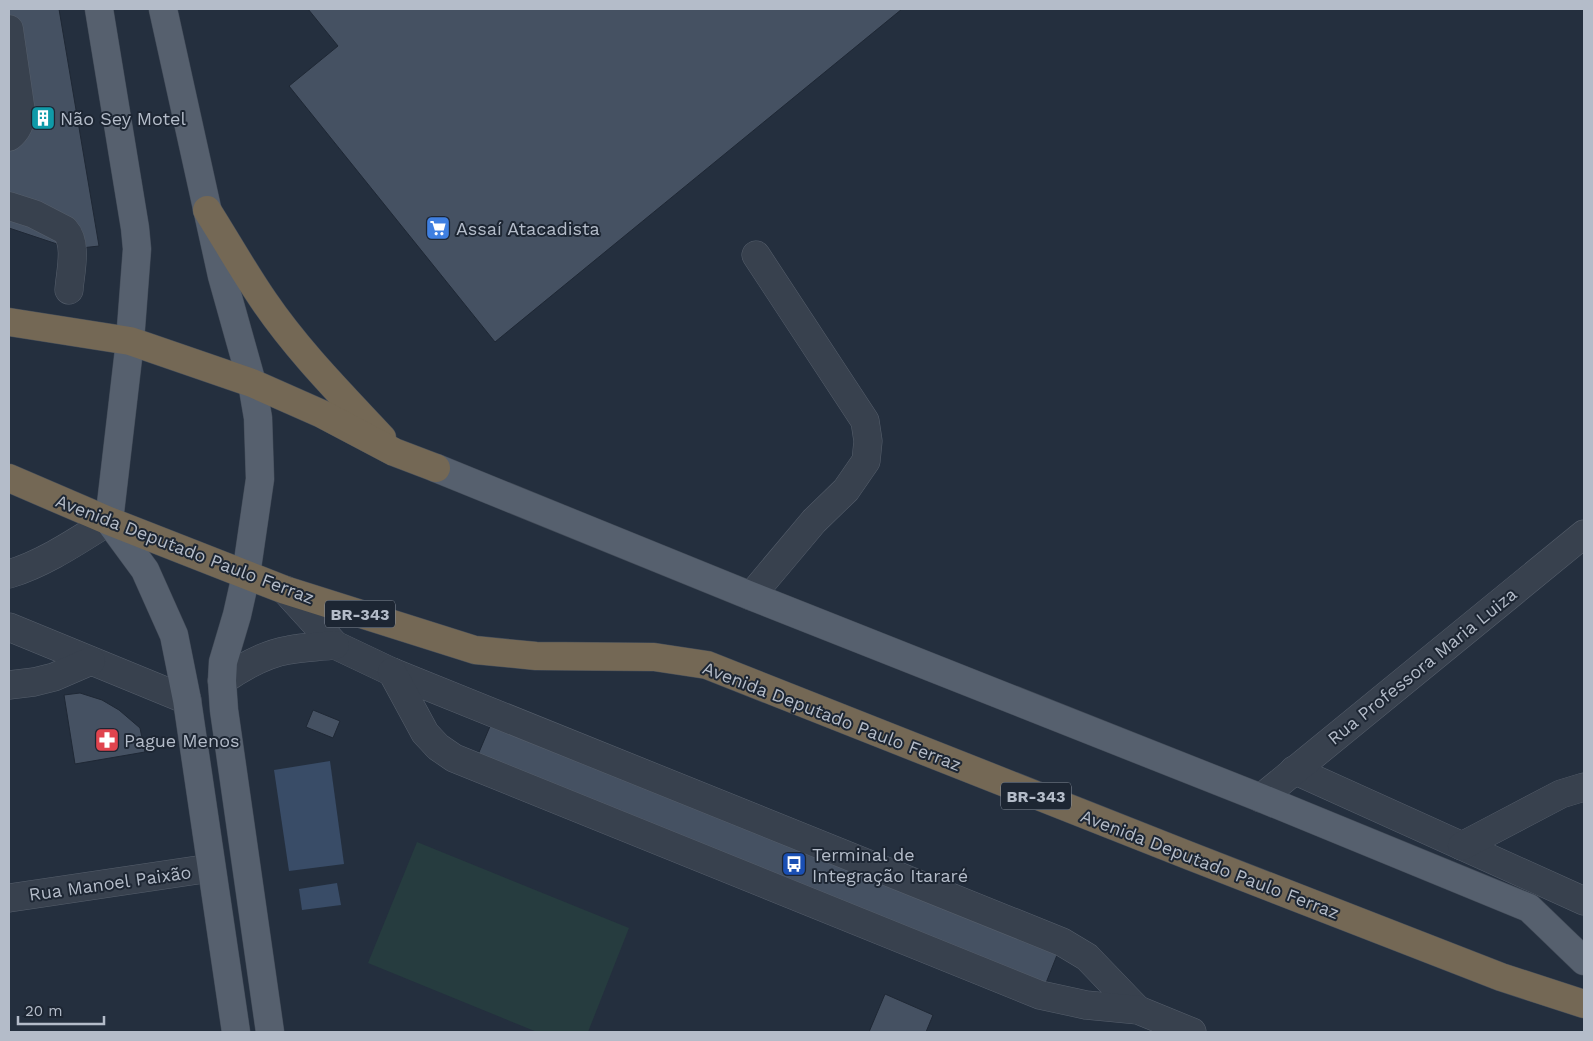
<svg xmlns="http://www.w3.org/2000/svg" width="1593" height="1041" font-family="'Work Sans',sans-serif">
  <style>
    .green { fill: #263c3f }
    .water { fill: #394c67 }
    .building { fill: #455162; stroke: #1f2835 }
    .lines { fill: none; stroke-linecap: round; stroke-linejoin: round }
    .minor-casing { stroke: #565f6c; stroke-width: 29 }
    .major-casing { stroke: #414a57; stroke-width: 29 }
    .highway-casing { stroke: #434c59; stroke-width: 29 }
    .minor { stroke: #38414e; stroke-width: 28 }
    .major { stroke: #56606e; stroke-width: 28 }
    .highway { stroke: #746855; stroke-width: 28 }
    .labels { text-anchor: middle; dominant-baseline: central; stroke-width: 4; stroke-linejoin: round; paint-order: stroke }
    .shield { fill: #1d2633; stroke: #878f9c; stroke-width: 1 }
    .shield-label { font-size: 16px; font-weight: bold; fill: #b4bcc9 }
    .poi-label { font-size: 18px; fill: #b4bcc9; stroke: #1d2633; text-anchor: start }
    .street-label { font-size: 18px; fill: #b4bcc9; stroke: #1d2633 }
  </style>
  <rect width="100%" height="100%" fill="#242f3e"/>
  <!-- green -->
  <path class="green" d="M417,842L629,928L588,1032H537L368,963Z"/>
  <!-- water -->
  <g class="water">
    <path d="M330,761L344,864L289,871L274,770Z"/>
    <path d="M337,883L341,905L302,910L299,889Z"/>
  </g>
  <!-- building -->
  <g class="building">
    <path d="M9,9H59L99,246L72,249L9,228Z"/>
    <path d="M308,9H902L495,342L289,86L338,46Z"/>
    <path d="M80,693L102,700L119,710L140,728L145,752L75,764L64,695Z"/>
    <path d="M313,710L340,721L333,738L306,727Z"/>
    <path d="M494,717L1061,945L1042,993L474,764Z"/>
    <path d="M885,994L933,1015L926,1032H869Z"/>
  </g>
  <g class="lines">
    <defs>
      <g id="minor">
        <path d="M9,29L21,112C21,123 18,130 9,137"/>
        <path d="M9,206L34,214L65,230C78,244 70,273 69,290"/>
        <path d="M9,574C45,563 77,541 109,521"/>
        <path d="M285,590L335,645L392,672L1062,942L1087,957L1138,1010"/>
        <path d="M751,596L814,521L846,490L866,461L868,441L865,421L756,255"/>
        <path d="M9,627L187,700"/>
        <path d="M392,672L425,733L438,747L454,758L1040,995L1086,1005L1138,1010L1192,1032"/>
        <path d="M222,681C242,667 264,654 289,650C304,647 320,647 335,645"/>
        <path d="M9,685L34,682L54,677L91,661"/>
        <path d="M1294,770L1584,901"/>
        <path d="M1261,798L1584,534"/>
        <path d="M1462,846L1561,794L1584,787"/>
        <path d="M9,898L211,868"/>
      </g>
      <g id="major">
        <path d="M99,9L135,228L137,249L130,341L109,521L145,570L174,635L187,700L236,1032"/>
        <path d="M163,9L222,276L252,383L258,418L260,479L246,575L237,615L223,662L222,681L224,710L270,1032"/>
        <path d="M436,468L751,596L1261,798L1529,908L1584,961"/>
      </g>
      <g id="highway">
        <path d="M207,210C226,240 244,272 264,301C298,351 341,394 382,438"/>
        <path d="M9,322L130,341L252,383L322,414L394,452L436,468"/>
        <path d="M9,478L109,521L285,590L475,650L536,656L654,657L707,665L1190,856L1501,977L1584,1004"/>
      </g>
    </defs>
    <!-- minor casing -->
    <use href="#minor" class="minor-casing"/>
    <!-- major casing -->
    <use href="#major" class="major-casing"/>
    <!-- highway casing -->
    <use href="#highway" class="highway-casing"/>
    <!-- minor -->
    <use href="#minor" class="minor"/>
    <!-- major -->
    <use href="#major" class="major"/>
    <!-- highway -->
    <use href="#highway" class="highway"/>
  </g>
  <!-- icons -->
  <defs>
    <symbol id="building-square" viewBox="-11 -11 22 22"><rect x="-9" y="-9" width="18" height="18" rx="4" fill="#0f9aa8" stroke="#1d2633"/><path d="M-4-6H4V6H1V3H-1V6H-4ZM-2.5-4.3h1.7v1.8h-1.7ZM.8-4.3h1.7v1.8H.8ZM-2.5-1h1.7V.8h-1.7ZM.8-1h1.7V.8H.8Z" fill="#fff"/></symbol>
    <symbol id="supermarket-square" viewBox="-11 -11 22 22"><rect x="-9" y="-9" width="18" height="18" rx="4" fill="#3f7fe0" stroke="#1d2633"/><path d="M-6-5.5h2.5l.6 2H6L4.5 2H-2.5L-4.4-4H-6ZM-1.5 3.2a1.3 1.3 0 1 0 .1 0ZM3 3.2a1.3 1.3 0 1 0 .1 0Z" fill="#fff"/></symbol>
    <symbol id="pharmacy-square" viewBox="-11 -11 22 22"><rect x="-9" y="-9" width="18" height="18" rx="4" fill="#e0444e" stroke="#1d2633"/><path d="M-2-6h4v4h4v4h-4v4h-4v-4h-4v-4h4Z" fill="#fff"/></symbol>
    <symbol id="bus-square" viewBox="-11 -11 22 22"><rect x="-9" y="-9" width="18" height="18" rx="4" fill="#1a4fb4" stroke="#1d2633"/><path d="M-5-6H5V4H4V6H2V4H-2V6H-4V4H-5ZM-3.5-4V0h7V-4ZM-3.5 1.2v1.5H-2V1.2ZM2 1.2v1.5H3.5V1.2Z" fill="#fff"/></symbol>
  </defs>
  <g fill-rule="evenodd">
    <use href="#building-square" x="29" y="104" width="28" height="28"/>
    <use href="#supermarket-square" x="424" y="214" width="28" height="28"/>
    <use href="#pharmacy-square" x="93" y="726" width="28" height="28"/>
    <use href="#bus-square" x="780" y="850" width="28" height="28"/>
  </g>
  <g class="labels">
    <!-- shield labels -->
    <g class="shield">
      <rect x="325" y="600.5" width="70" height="27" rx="4"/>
      <rect x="1001" y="782.5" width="70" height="27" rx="4"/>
    </g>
    <g class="shield-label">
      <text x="360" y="614">BR-343</text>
      <text x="1036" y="796">BR-343</text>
    </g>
    <!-- poi labels -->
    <g class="poi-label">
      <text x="60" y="118">Não Sey Motel</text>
      <text x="456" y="228">Assaí Atacadista</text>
      <text x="124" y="740">Pague Menos</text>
      <text x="812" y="854">Terminal de<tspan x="812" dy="21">Integração Itararé</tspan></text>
    </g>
    <!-- street labels -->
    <g class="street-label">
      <text transform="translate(185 549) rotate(21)">Avenida Deputado Paulo Ferraz</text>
      <text transform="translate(1422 666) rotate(-39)">Rua Professora Maria Luiza</text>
      <text transform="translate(832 716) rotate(21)">Avenida Deputado Paulo Ferraz</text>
      <text transform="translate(1210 864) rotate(21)">Avenida Deputado Paulo Ferraz</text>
      <text transform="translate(110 883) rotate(-8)">Rua Manoel Paixão</text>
    </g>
  </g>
  <!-- border -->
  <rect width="1593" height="1041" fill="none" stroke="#b4bcc9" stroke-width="20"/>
  <!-- scale -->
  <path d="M18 1016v8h86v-8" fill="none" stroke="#b4bcc9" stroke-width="2.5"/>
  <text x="25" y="1016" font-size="15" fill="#b4bcc9" stroke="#1d2633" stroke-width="4" paint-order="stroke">20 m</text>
</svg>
